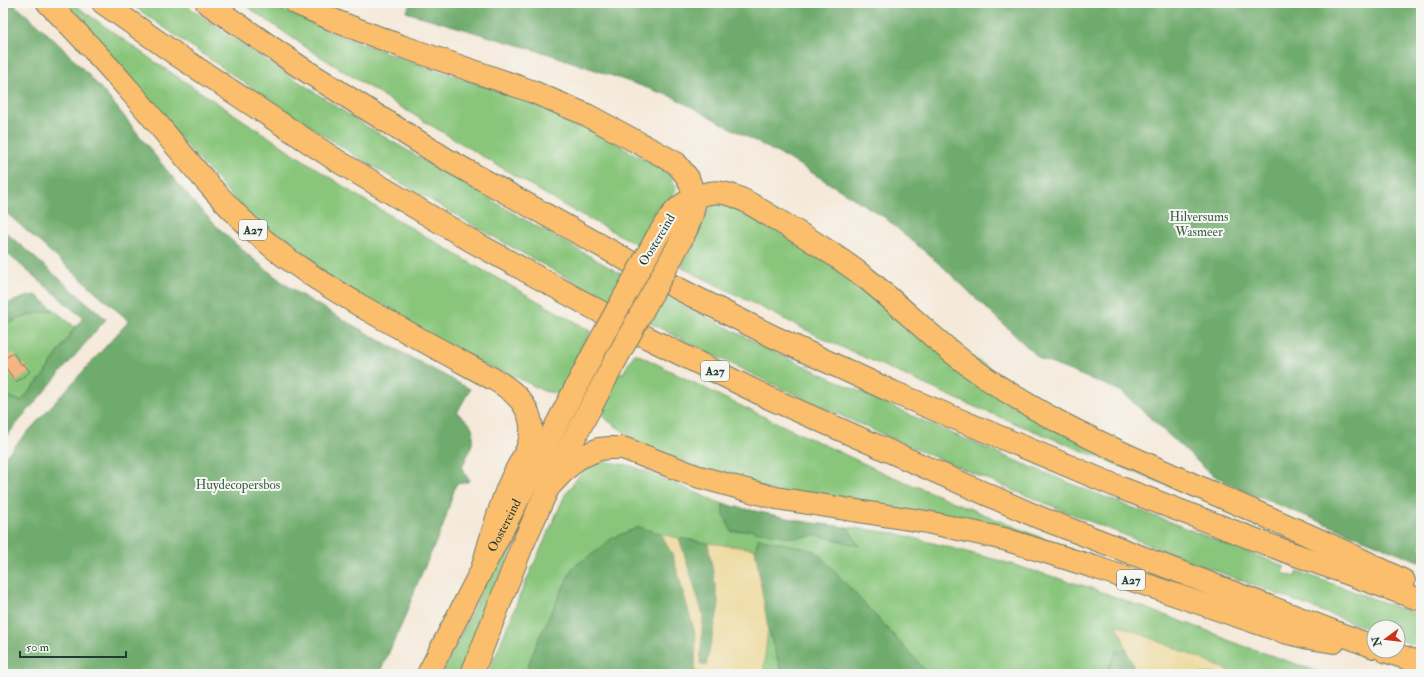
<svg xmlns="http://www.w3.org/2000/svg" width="1424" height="677" font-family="'IM FELL Double Pica',serif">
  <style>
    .green { fill: #89c67c; stroke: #548258 }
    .forest { fill: #6eab6c; stroke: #467450 }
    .sand { fill: #eeda9e; stroke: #868c69 }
    .building { fill: #f6b481 }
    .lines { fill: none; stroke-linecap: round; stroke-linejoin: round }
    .primary-casing { stroke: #6a796e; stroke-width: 24 }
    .motorway-casing { stroke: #6a796e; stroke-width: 24 }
    .primary { stroke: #fabe6d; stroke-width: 22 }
    .motorway { stroke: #fabe6d; stroke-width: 22 }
    .primary-bridge-casing { stroke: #6a796e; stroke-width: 24; stroke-linecap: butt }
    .primary-bridge { stroke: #fabe6d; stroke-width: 22 }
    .labels { text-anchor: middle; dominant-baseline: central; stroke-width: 4; stroke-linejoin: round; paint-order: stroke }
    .shield { fill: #f6f6f2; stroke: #60746d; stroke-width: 1 }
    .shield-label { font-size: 12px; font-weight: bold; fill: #1f3d34 }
    .park-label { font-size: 13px; fill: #3a5f46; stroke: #f6f6f2 }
    .street-label { font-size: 13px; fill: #1f3d34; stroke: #f6f6f2 }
  </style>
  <rect width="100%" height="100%" fill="#f6f6f2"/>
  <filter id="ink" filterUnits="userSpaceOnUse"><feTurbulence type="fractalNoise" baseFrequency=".025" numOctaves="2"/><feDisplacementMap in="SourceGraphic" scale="8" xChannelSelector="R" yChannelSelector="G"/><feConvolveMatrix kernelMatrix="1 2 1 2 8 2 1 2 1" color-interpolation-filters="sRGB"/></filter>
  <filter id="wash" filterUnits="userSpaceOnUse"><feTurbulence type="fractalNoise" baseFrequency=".012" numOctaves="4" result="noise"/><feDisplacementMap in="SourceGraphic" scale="16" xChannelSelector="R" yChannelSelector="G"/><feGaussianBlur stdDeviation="0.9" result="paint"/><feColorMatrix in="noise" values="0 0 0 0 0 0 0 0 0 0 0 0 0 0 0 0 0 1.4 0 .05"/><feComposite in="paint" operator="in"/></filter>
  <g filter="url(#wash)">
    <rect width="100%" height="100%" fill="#f5e9d9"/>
    <!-- green -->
    <g class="green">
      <path d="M60,3H72L155,62L361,198L479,268L591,331L561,394L544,391L506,372L480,364L331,279L248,215Z"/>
      <path d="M129,3H183L228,35L366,126L515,214L616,271L781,355L928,423L1007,457L1084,489L1284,566L1283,573L1295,577L1297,571L1421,616V647L1398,639V627H1374V631C1131,539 887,446 656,326C575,283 496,239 417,192C393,178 368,164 345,149C272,102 200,53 129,3Z"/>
      <path d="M242,3H270L280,9L336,34L396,56L507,94L556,114L589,128L667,172L675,185L676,191L652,229H649L640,246L565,206L399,106L307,48Z"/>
      <path d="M714,204L737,208L803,245L861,287L1191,495L968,404L824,339L681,267L692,247L689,246C694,235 704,209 714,204Z"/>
      <path d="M54,310L75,327L43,376L21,401L3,394V325L33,314Z"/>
      <path d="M635,353L722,397L884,473L1073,551L740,484L637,443L623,431L607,420L598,411L619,372L623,373Z"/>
      <path d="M571,414L576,417L495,586L459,674H442L522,507Z"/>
      <path d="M604,461L632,466L723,504L805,522L895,533L997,560L1088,587L1208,631L1232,642L1325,674H488L520,595L565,495L583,470Z"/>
    </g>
    <!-- forest -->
    <g class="forest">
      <path d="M3,3H12C49,33 79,63 110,99C141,136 169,176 203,212C227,238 256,262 285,284C301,296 319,305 337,316C380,341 425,365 470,389L457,413C461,416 466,419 469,423C480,436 467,455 462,468L469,480L468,482L456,484L443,526L418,582L402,624L379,674H3V459L129,321L3,210Z"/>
      <path d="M412,3H1421V562L1246,492L1211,474L1121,391L1040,359L943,267L884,217L796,163L673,97L552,55L406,12Z"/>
      <path d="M3,230L106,319L3,440V394L21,401L43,376L75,327L83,318L3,250Z"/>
      <path d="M36,295L54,310L33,314L3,325V305L28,296Z"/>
      <path d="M723,504L805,522L848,528L859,546L817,535L794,538L749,530L732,532L723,514Z"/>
      <path d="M639,527L661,534L673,556L696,637L695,674H525L538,640L573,567L597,551L612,538Z"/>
      <path d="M679,538L708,543L719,606L706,666L700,664L703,615Z"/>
      <path d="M759,538L816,551L929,674H833L824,668L817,674H782L768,628L755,549Z"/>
      <path d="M1118,649L1127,650L1136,674H1105Z"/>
    </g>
    <!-- sand -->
    <g class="sand">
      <path d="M661,534L679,538L703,615L700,664L706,666L719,606L708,543L755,549L768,628L763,674H695L696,637L673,556Z"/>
      <path d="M1117,624L1237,674H1136Z"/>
    </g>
    <g id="blocks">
      <!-- building -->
      <path class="building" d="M13,353L22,365L24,364L30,372L16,382L3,364V360Z"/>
    </g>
  </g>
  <g filter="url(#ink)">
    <use href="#blocks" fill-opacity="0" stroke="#6a796e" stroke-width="1"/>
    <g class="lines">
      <defs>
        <g id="primary">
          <path d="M657,237C669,218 674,208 695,197"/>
          <path d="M677,248C686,231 694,216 695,197"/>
          <path id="s1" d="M428,674L594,352"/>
          <path d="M472,674L522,546L548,488L614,363"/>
        </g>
        <g id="motorway">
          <path d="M48,3C76,31 104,61 130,91C174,142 213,196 264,240C294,266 328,286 361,306C406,332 451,356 497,381C522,396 540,418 527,449C521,462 513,474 508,487C497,514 490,542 482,569"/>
          <path d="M103,3L177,55L336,160L470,240L648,338L769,398L1038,517L1374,647"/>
          <path d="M207,3L300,67L446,159L675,287L772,336L893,392L1121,488L1285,551L1421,600"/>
          <path d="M296,3L338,22L401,46L531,91L587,115L676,163L688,178L695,197C704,194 713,191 723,193C741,196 758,209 774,218C806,237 838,256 867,279C897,303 924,330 954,354C1017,405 1092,440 1165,472C1245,508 1327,541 1404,581"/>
          <path d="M548,488L566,469L577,459L599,449L610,448H623L696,476L776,498L927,522L1004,539L1094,567L1284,632L1309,638L1334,642"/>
          <path d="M1385,651L1421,663"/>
        </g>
      </defs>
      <!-- primary casing -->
      <use href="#primary" class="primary-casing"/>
      <!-- motorway casing -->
      <use href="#motorway" class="motorway-casing"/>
      <!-- primary -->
      <use href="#primary" class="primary"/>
      <!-- motorway -->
      <use href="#motorway" class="motorway"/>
      <defs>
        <g id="primary-bridge">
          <path d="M594,352L657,237"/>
          <path d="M614,363L677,248"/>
        </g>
      </defs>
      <!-- primary-bridge casing -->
      <use href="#primary-bridge" class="primary-bridge-casing"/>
      <!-- primary-bridge -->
      <use href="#primary-bridge" class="primary-bridge"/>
    </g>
  </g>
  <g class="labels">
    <!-- shield labels -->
    <g class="shield">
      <rect x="239" y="220" width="28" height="20" rx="3"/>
      <rect x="701" y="361" width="28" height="20" rx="3"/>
      <rect x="1117" y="570" width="28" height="20" rx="3"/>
    </g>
    <g class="shield-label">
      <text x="253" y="230">A27</text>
      <text x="715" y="371">A27</text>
      <text x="1131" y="580">A27</text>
    </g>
    <!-- park labels -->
    <g class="park-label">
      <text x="1199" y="217">Hilversums<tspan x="1199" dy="15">Wasmeer</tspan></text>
      <text x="238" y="485">Huydecopersbos</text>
    </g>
    <!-- street labels -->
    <g class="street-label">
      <text transform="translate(657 240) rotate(-59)">Oostereind</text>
      <text stroke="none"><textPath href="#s1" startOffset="167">Oostereind</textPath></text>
    </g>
  </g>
  <!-- margin -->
  <rect width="1424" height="677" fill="none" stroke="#f6f6f2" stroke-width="16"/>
  <!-- north arrow -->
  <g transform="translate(1386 639) rotate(255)"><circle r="19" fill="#f6f6f2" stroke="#a0aca6"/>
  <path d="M0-3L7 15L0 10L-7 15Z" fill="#c8321e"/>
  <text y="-6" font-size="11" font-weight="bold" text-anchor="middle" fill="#1f3d34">N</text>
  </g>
  <!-- scale -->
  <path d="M20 651v6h106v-6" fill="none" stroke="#1f3d34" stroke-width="2"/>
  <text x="26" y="651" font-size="12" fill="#1f3d34" stroke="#f6f6f2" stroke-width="3" paint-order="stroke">50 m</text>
</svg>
